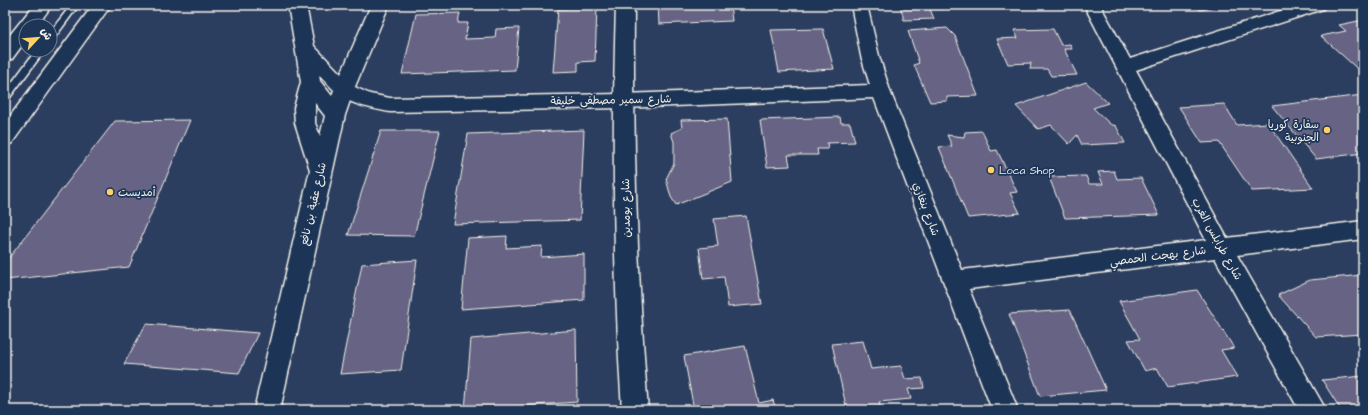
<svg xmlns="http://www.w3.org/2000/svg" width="1368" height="415" font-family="'Architects Daughter','Playpen Sans Arabic',sans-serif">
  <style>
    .building { fill: #666484; stroke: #f4f1e8 }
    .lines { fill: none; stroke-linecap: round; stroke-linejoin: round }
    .service-casing { stroke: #f4f1e8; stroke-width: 3 }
    .minor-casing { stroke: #f4f1e8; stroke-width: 3 }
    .tertiary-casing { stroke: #f4f1e8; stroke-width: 3 }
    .primary-casing { stroke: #f4f1e8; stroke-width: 3 }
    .service { fill: #1d3557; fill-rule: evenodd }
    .minor { fill: #1d3557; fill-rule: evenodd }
    .tertiary { fill: #1d3557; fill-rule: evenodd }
    .primary { fill: #1d3557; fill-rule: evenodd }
    .poi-dot { fill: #ffd166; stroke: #1d3557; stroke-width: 1.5 }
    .labels { text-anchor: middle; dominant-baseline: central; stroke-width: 3.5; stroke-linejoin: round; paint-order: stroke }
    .street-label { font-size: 11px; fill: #f4f1e8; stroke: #1d3557 }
    .poi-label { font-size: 11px; fill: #f4f1e8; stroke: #1d3557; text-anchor: start }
  </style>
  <rect width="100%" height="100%" fill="#2c3e60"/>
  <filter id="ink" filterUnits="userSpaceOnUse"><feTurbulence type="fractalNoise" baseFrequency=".025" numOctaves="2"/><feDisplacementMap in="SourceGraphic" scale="8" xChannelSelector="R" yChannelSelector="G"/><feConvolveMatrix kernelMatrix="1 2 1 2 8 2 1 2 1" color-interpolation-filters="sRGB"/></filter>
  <g filter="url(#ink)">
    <!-- building -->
    <g class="building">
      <path d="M658,5H730L732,21L659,24Z"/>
      <path d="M774,5H828L775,8Z"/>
      <path d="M900,5H941L942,9H930L934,19L904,20Z"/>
      <path d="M1195,5H1223L1200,10Z"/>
      <path d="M597,7L595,61L578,62V71L553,72L558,9Z"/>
      <path d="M460,13L458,23H468L465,39L495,38L496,29L519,28L515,70L402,74L416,14Z"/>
      <path d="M1363,20V73H1362L1321,36L1346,31L1339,25Z"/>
      <path d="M947,28L955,36L978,96L947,97V101L930,102L914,65L919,63L908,31Z"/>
      <path d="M823,29L834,69L779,72L771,30Z"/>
      <path d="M1053,29L1061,45L1070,44L1072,49H1064L1077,75L1051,76L1047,69H1030L1031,63L1008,64L997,39L1018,38L1014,30Z"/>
      <path d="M1086,82L1108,103L1093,108L1110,124L1116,126L1125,143L1082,145L1077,135L1069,144L1051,125L1038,129L1016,106Z"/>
      <path d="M1363,95V153L1316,159L1272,106Z"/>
      <path d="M1224,104L1237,125L1268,123L1313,188L1252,191L1219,142L1202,143L1179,107Z"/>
      <path d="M840,117L841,123H850L855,142L827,143L828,149H817L818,155H788L790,166L767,167L760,120Z"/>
      <path d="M727,119L732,182L676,205L671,197L666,179L674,163V142L671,133L682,128L681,120Z"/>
      <path d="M190,120L129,267L5,280V263L115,121Z"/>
      <path d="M584,130L580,220L453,224L468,134Z"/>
      <path d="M381,131H440L414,236L348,235Z"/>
      <path d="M982,131L991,151L997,150L1017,192L1010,193L1020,213L968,218L939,147L952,146L947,135L964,137L965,132Z"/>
      <path d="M1114,171L1117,179L1141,178L1159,215L1065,218L1049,177L1086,176L1089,184H1103L1098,172Z"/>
      <path d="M746,216L762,304L728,307L724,277L703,279L699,248L718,246L714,219Z"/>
      <path d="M507,236L506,248L542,246L541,257L584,254V300L461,309L468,238Z"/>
      <path d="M417,260L401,370L340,374L362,264Z"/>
      <path d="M1363,275V334L1316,337L1278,295L1310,280Z"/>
      <path d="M1197,290L1234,348L1221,350L1237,377L1168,387L1157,368L1145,371L1128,340L1140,339L1119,301Z"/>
      <path d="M1070,310L1106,390L1040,396L1009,314Z"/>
      <path d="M146,324L258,333L239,373L124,364Z"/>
      <path d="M576,330L577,402L465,410L471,339Z"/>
      <path d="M863,341L871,369L901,366L905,379L922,378L924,388L908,389L911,399L879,402L881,410H847L832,344Z"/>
      <path d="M745,346L759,403L773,400L776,410H694L684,356Z"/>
      <path d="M1363,376V410H1341L1322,380Z"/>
    </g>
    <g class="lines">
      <defs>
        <g id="service">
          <path d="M71,5H79L53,40L50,41V32Z"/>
          <path d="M36,50H45L8,100L5,101V92Z"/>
        </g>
        <path id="minor" d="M851,5H867L879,56L890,91L962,270L1206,240L1084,5H1100L1130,59L1299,5H1325L1323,9L1136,70L1227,238L1363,221V239L1237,255L1326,410H1299L1215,258L969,289L1018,410H992L874,98L623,108L390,112C374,109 343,104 335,89L337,84L344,82L370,94L390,98L623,94L870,85L861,56Z"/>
        <g id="tertiary">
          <path d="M288,5H306L314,46L341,74L371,5H389L354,89L345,115L280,410H254L310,170L295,123L294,108L301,82ZM319,75L334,90L332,96L320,81ZM315,103L325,116L320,136L315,123Z"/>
          <path d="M616,5H634C633,140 637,275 648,410H622C613,275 612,140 616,5Z"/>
        </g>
        <g id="primary">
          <path d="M34,5H52L37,26H26V40L12,59L5,60V41Z"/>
          <path d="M93,5H111L12,143L5,146V123Z"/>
        </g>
      </defs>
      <!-- service casing -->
      <use href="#service" class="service-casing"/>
      <!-- minor casing -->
      <use href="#minor" class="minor-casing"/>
      <!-- tertiary casing -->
      <use href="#tertiary" class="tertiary-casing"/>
      <!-- primary casing -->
      <use href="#primary" class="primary-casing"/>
      <!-- service -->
      <use href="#service" class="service"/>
      <!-- minor -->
      <use href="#minor" class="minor"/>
      <!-- tertiary -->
      <use href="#tertiary" class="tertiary"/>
      <!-- primary -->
      <use href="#primary" class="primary"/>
    </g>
  </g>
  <!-- markers -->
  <g class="poi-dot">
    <circle cx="1327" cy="130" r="4"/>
    <circle cx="991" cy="170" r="4"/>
    <circle cx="110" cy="192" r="4"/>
  </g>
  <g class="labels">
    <!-- street labels -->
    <g class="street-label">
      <text transform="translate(611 100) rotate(-1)">شارع سمير مصطفى خليفة</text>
      <text transform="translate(313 204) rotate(-77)">شارع عقبة بن نافع</text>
      <text transform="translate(626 208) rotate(-91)">شارع بومدين</text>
      <text transform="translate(926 209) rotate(69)">شارع بنغازي</text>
      <text transform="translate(1217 239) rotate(61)">شارع طرابلس الغرب</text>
      <text transform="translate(1158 256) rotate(-7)">شارع بهجت الحمصي</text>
    </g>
    <!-- poi labels -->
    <g class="poi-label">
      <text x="1319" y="124" text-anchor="end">سفارة كوريا<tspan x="1319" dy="13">الجنوبية</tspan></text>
      <text x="999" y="170">Loca Shop</text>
      <text x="118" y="192">أمديست</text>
    </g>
  </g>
  <!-- margin -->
  <rect width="1368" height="415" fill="none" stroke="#1d3557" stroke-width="20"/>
  <rect x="10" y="10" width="1348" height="395" fill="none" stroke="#f4f1e8" stroke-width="1.5" filter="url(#ink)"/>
  <!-- north arrow -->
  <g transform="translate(38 38) rotate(64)"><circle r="19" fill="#1d3557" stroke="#738091"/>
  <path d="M0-3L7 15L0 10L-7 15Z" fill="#ffd166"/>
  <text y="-6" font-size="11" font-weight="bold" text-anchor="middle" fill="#f4f1e8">ش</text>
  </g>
</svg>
